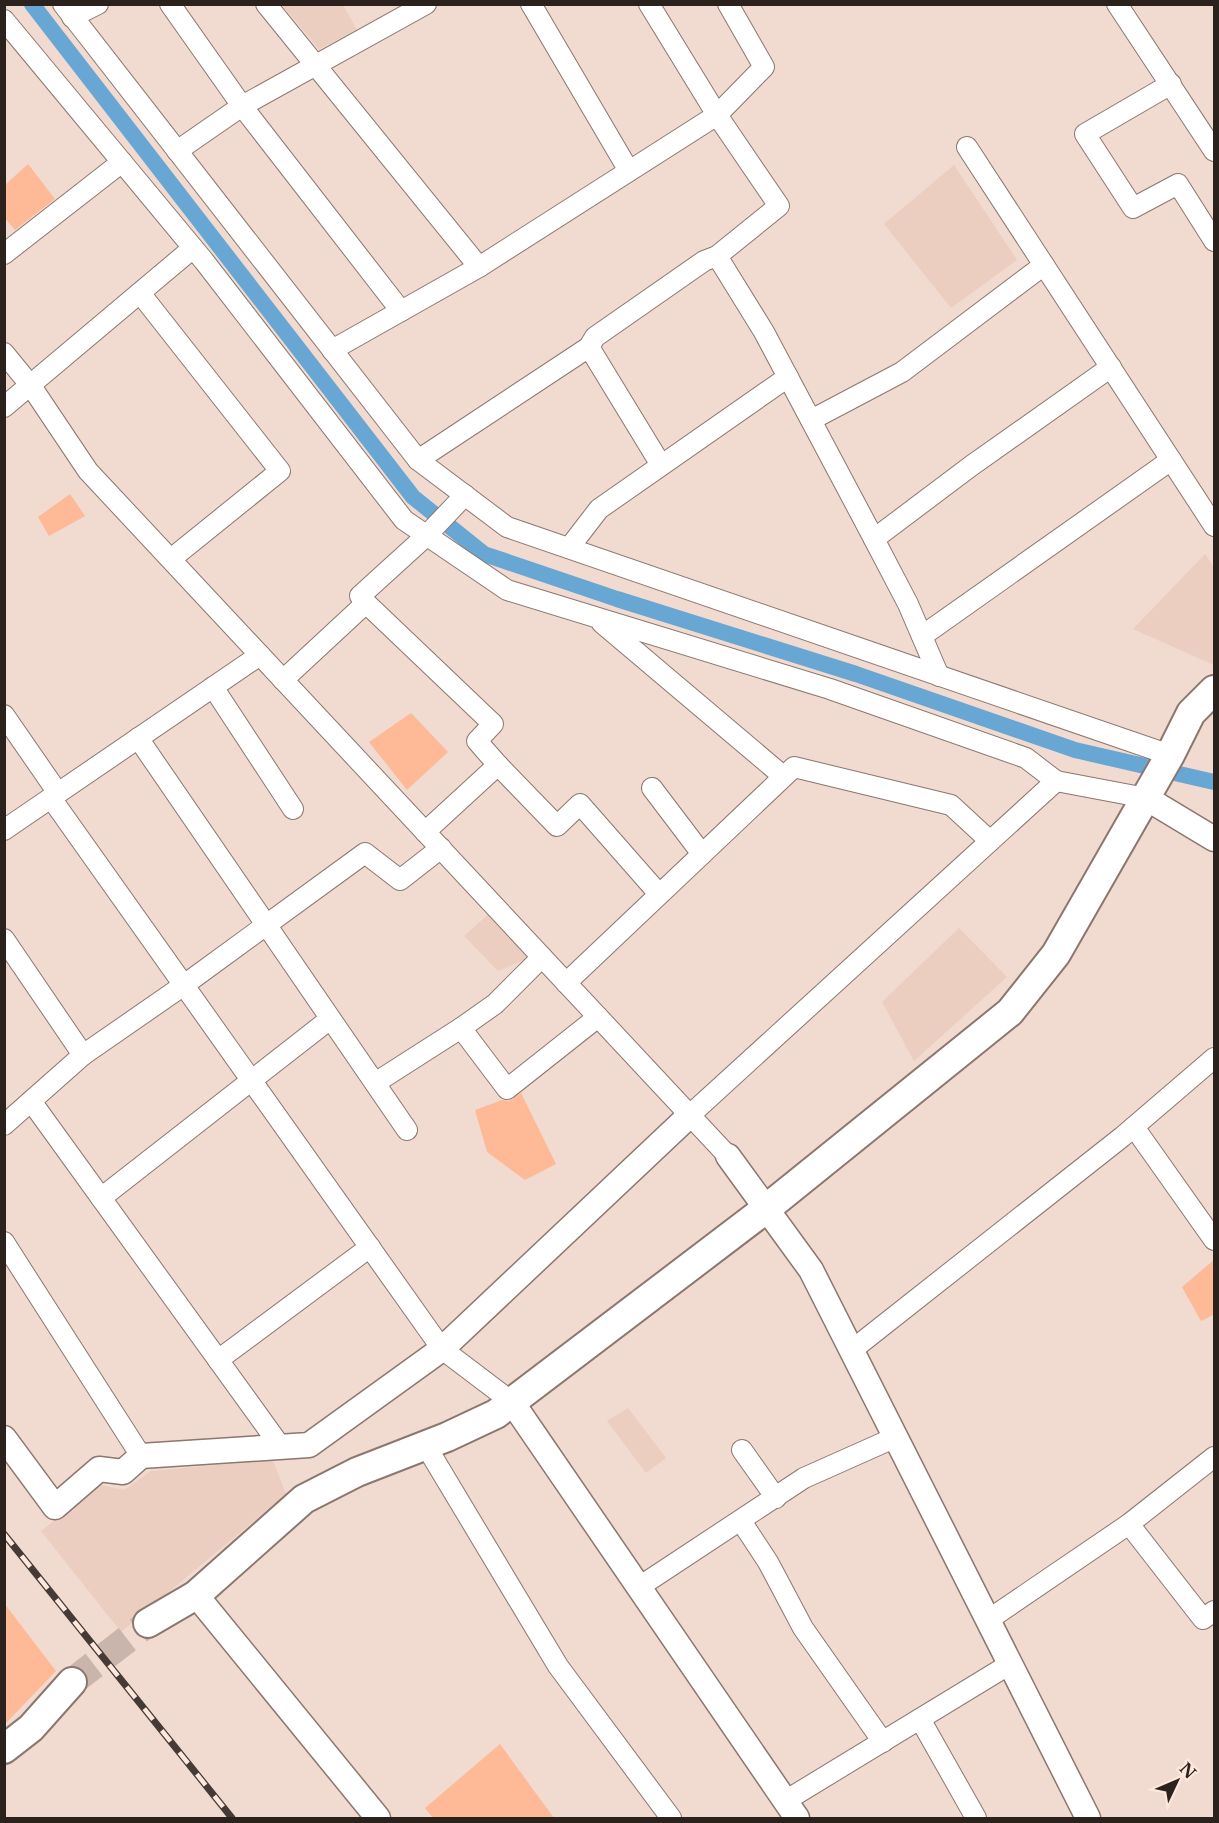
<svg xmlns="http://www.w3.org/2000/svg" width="1219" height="1823" font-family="'Libre Baskerville',serif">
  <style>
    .built { fill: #eccec0 }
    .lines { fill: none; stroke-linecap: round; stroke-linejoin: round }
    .canal { stroke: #68a7d4; stroke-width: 16 }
    .building { fill: #feb997 }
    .secondary-tunnel { stroke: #c9b5ac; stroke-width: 28; stroke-dasharray: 28 14; stroke-linecap: butt }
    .minor-casing { stroke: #8b776e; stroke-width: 22 }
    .tertiary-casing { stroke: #8b776e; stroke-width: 27 }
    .secondary-casing { stroke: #8b776e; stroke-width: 32 }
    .minor { stroke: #fff; stroke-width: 20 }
    .tertiary { stroke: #fff; stroke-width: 24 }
    .secondary { stroke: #fff; stroke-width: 28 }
    .rail-casing { stroke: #453a36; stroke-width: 7 }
    .rail { stroke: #fee7dd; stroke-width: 4.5; stroke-dasharray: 14; stroke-linecap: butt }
  </style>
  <rect width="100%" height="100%" fill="#f1dad0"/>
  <!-- built -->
  <g class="built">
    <path d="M282,5H343L357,30L319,49Z"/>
    <path d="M954,165L1017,260L951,308L884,224Z"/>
    <path d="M1205,554L1214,567V665L1133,629Z"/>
    <path d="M493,910L531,957L498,971L464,936Z"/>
    <path d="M959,928L1007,977L914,1061L882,1002Z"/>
    <path d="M628,1408L666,1458L646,1473L607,1421Z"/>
    <path d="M273,1460L286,1494L121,1632L41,1531L101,1485L124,1490L151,1471Z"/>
  </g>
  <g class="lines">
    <!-- canal -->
    <path class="canal" d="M32,4L413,497L484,554L617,599L856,674L1075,750L1214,782"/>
  </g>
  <!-- building -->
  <g class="building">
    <path d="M28,164L55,199L15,230L4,217V186Z"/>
    <path d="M70,494L85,516L49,536L38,517Z"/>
    <path d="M411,713L448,752L407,790L369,742Z"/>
    <path d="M521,1093L556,1164L525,1180L487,1152L475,1110L502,1100L509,1101Z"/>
    <path d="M1215,1259V1314L1201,1321L1182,1287Z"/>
    <path d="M4,1603L56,1671L4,1725Z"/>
    <path d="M500,1744L554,1818H433L425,1808Z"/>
  </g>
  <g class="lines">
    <!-- secondary-tunnel -->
    <path class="secondary-tunnel" d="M72,1682L148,1623"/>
    <defs>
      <g id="minor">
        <path d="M63,4L418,460L507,527L1170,755"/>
        <path d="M170,4L242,106L401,311"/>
        <path d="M266,4L479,267"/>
        <path d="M531,4L629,171"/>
        <path d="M1117,4L1214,151"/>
        <path d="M72,17L98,4"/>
        <path d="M4,20L204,261L404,520L507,590L830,689L1026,758L1056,781"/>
        <path d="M1171,84L1085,134L1133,208L1178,184L1214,241"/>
        <path d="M967,147L1214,526"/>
        <path d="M177,151L242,106L426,4"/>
        <path d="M4,254L122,162"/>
        <path d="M717,256L764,332L874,539L908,604L939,676"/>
        <path d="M140,293L280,471L171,559"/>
        <path d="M589,347L661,465"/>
        <path d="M332,350L479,267L717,115L649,4"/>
        <path d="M4,353L31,386L88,471L728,1156"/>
        <path d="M4,407L193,248"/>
        <path d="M811,420L902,372L1044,265"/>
        <path d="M418,460L589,347L595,337L704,261L717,256L779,206L717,115L764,67L728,4"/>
        <path d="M465,495L426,536L360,596L366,603L493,724L477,741L498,765"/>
        <path d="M874,539L971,466L1111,367"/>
        <path d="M569,548L599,509L788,377"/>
        <path d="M602,623L783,776"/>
        <path d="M922,636L1171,460"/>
        <path d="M283,680L366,603"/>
        <path d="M213,687L293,809"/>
        <path d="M4,715L58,793"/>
        <path d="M138,738L407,1130"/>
        <path d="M652,788L702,854"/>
        <path d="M51,798L442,1349L512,1402"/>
        <path d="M4,830L260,655"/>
        <path d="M425,832L498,765L557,826L580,804L659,894"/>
        <path d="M4,939L83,1055L184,985L365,853L400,880L441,848"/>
        <path d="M566,983L794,767L951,805L990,841"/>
        <path d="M461,1028L495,1004L542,957"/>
        <path d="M375,1083L461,1028L507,1089L598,1017"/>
        <path d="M31,1101L281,1447"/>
        <path d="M690,1115L1056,781L1146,798"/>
        <path d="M4,1125L83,1055"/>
        <path d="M1134,1127L1214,1240"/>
        <path d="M101,1198L330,1019"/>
        <path d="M4,1242L141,1456"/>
        <path d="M852,1350L1122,1137L1214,1058"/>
        <path d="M218,1360L370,1247"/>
        <path d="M426,1446L558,1666L671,1818"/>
        <path d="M742,1450L776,1498"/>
        <path d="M741,1521L768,1562L803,1628L883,1742"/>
        <path d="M1129,1524L1203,1619L1214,1611"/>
        <path d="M639,1587L804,1478L896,1437"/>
        <path d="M988,1620L1129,1524L1214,1457"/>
        <path d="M920,1719L976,1818"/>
        <path d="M785,1801L1010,1664"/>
      </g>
      <g id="tertiary">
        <path d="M1146,798L1214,839"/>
        <path d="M728,1156L811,1270L1088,1818"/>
        <path d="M512,1402L797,1818"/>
        <path d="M4,1438L55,1507L99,1469L123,1472L141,1456L309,1445L442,1349L690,1115"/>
        <path d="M196,1595L378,1818"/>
      </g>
      <g id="secondary">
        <path d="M148,1623L196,1595L304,1499L357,1472L447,1437L496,1414L767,1208L1010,1012L1056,954L1170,755L1191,713L1214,690"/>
        <path d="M4,1749L31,1728L72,1682"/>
      </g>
    </defs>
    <!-- minor casing -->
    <use href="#minor" class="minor-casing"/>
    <!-- tertiary casing -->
    <use href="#tertiary" class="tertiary-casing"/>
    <!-- secondary casing -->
    <use href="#secondary" class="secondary-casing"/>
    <!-- minor -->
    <use href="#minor" class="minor"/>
    <!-- tertiary -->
    <use href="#tertiary" class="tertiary"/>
    <!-- secondary -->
    <use href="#secondary" class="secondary"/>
    <defs>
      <path id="rail" d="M4,1534L232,1818"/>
    </defs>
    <!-- rail casing -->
    <use href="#rail" class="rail-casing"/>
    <!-- rail -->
    <use href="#rail" class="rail"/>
  </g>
  <!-- border -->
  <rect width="1219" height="1823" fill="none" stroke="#2b221e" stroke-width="12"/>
  <!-- north arrow -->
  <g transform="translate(1177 1781) rotate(46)" stroke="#fee7dd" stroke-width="4.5" paint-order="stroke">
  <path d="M0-4.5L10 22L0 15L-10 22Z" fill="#2b221e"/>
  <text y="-9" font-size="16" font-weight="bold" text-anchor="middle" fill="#2b221e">N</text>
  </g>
</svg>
